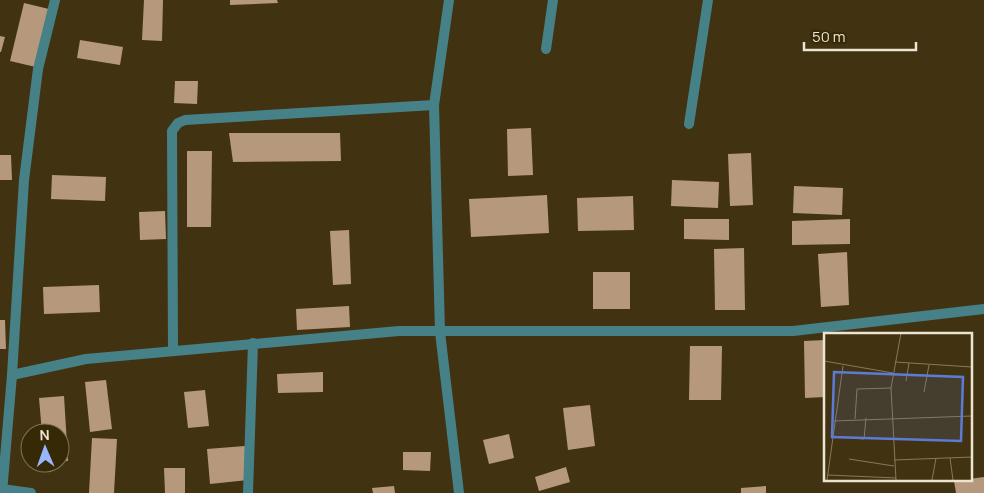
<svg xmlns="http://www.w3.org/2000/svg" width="984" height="493" font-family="Manrope,sans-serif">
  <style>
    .building { fill: #b6997c }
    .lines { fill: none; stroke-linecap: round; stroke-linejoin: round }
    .street { stroke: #478188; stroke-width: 10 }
    .inset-road { fill: none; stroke: #857a5e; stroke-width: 1 }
    .view { fill: #5b7bd6; fill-opacity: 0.15; stroke: #5b7bd6; stroke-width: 2.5 }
    .inset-edge { fill: none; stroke: #ece4d1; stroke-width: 2.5 }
  </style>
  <rect width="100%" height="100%" fill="#413311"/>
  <!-- building -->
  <g class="building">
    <path d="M144,0H163L162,41L142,40Z"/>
    <path d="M230,0H277L278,3L230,5Z"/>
    <path d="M24,3L53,10L40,68L10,61Z"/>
    <path d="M0,36L5,37L1,52H0Z"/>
    <path d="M80,40L123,47L120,65L77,58Z"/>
    <path d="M175,81H198L197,104L174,103Z"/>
    <path d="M531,128L533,175L508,176L507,129Z"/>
    <path d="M229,133H340L341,161L233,162Z"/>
    <path d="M187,151H212L211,227H187Z"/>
    <path d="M751,153L753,205L730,206L728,154Z"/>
    <path d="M0,155H11L12,180H0Z"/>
    <path d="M52,175L106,177L105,201L51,199Z"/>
    <path d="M672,180L719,182L718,208L671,206Z"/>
    <path d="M794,186L843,188L842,215L793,213Z"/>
    <path d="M547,195L549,233L471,237L469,199Z"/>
    <path d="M633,196L634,230L578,231L577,198Z"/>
    <path d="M165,211L166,239L140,240L139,212Z"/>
    <path d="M684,219H729V240L684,239Z"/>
    <path d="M850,219V244L792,245V221Z"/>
    <path d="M349,230L351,284L333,285L330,231Z"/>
    <path d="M744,248L745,310H715L714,249Z"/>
    <path d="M847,252L849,305L821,307L818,254Z"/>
    <rect x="593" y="272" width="37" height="37"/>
    <path d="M99,285L100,312L44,314L43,287Z"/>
    <path d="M349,306L350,327L297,330L296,309Z"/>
    <path d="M0,320H5L6,349H0Z"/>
    <path d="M825,340V397L805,398L804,341Z"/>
    <path d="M690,346H722L721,400H689Z"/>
    <path d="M323,372V392L278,393L277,374Z"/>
    <path d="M106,380L112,429L90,432L85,382Z"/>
    <path d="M205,390L209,426L188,428L184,392Z"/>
    <path d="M64,396L68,461H60V433H42L39,398Z"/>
    <path d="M590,405L595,446L568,450L563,408Z"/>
    <path d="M509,434L514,458L489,464L483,440Z"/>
    <path d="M92,438L117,439L114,493H89Z"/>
    <path d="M245,446L248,480L210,484L207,449Z"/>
    <path d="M403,452H431L430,471L403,470Z"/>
    <path d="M566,467L570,482L539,491L535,477Z"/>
    <path d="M164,468H185V493H165Z"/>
    <path d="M984,477V493H956L954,481Z"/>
    <path d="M394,486L395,493H373L372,488Z"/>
    <path d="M766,486V493H741V488Z"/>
  </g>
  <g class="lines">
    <!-- street -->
    <g class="street">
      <path d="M449,0L434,105L440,332L459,493"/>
      <path d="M546,49L553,0"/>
      <path d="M689,124L708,0"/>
      <path d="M173,351L172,131L178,123L185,120L434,105"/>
      <path d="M12,375L86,359L399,331H793L984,309"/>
      <path d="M2,489L31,493"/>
      <path d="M2,493L12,375L24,180L38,69L55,0"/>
      <path d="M248,493L253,343"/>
    </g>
  </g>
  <!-- overview -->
  <g transform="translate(824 333)">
    <rect width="148" height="148" fill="#413311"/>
    <path class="inset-road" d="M0,28L69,40M71,29L148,34M82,48L85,30M100,59L105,32M31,86L33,56L67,55M10,88L148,83M8,103L40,106L42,85M126,125L129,147M25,126L70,133M70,127L148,124M4,142L72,145M3,147L19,33M72,147L67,55L77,0M108,147L112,125"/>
    <path class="view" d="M10,39L139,44L137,108L8,104Z"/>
    <rect width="148" height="148" class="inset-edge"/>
  </g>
  <!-- north arrow -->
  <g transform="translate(45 448) rotate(358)"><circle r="24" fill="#362906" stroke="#7f7457"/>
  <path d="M0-4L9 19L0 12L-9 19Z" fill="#98b5fd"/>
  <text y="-8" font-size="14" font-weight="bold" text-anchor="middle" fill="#ece4d1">N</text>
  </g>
  <!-- scale -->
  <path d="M804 42v8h112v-8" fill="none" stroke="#ece4d1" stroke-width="2.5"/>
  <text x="812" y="42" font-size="15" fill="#ece4d1" stroke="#362906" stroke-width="4" paint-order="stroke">50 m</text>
</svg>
